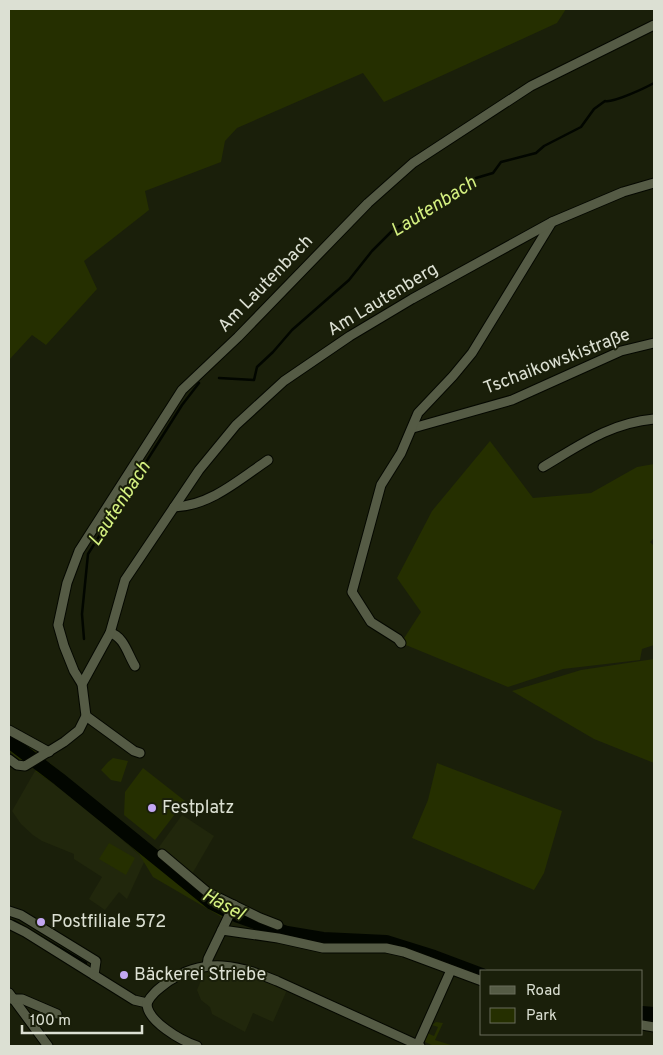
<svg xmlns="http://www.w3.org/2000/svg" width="663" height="1055" font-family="Overpass,sans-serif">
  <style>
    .built { fill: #21270c }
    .green { fill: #252f00 }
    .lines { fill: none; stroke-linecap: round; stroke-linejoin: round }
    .stream { stroke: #020600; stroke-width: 2.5 }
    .river { stroke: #020600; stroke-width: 14 }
    .street-casing { stroke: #050800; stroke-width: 11 }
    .street { stroke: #555b45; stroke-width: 9 }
    .poi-dot { fill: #c3a7f2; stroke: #1a1f0a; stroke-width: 2 }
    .labels { text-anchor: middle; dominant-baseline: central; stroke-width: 4; stroke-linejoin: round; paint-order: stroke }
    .street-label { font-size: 18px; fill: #dce0d3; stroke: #1a1f0a }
    .poi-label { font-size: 18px; fill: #dce0d3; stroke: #1a1f0a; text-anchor: start }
    .water-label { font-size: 19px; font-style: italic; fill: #d5f180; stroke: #1a1f0a }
  </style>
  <rect width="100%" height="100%" fill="#1a1f0a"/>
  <!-- built -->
  <g class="built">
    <path d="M35,771L79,801L145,860L127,899L119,892L105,910L89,899L102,877L74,859V854L42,841L33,835L21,824L12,811Z"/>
    <path d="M182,815L214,836L192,874L159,847Z"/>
    <path d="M226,970L257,977L287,990L273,1022L253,1013L245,1032L212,1014L210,1007L201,1000L197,990L205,971Z"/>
  </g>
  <!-- green -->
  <g class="green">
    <path d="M9,9H566L557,23L384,102L363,73L237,128L225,141L221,162L145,191L149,210L84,261L97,289L46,345L32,335L9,360Z"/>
    <path d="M490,441L533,498L591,493L637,467L654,464V538L650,542L654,546V645L642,649L640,660L563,669L508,687L401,643L421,612L397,578L432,511Z"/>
    <path d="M654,659V763L594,739L512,691L581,670Z"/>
    <path d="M9,734L38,753L21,761L9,751Z"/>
    <path d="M113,758L128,761L121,782L111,780L101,770L108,762Z"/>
    <path d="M50,763L175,870L196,885V889L229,907L225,919L153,877L139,854L104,822L79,801L35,771Z"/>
    <path d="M437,763L562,811L544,873L534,890L412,838L428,800Z"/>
    <path d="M143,768L185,801L155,840L124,815L125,792Z"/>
    <path d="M109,843L135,858L126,875L99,859Z"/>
    <path d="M436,1022L443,1023L435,1040L454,1046H434L423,1041L427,1033L434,1036L438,1027L432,1025Z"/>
  </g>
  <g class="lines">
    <!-- stream -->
    <g class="stream">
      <path d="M219,378L254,380L257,367L273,352L292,330L349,280L372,251L392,231L476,178L493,173L501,162L536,153L544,146L581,127L594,109L605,101C613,103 645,88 654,83"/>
      <path d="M84,639L82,614L88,554L182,405L199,383"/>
      <path d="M14,921L86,963"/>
    </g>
    <!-- river -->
    <g class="river">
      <path d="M9,741L59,779L212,903L238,916L287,933L323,939L386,942L434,957L482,975"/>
      <path d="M642,1013L654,1014"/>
    </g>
    <defs>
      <g id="street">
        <path d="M413,428L512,400L621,351L654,343"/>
        <path d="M543,467C580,445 610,423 654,419"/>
        <path d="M174,507C210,506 240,479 268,460"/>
        <path d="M110,633C124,636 128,655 135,666"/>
        <path d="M401,643L398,639L371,622L352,592L381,485L401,453L418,413L453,376L472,353L552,222"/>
        <path d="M82,684L74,671L64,646L58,625L67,583L79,551L182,390L238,337L368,203L413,163L531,86L654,25"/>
        <path d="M86,716L134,751L140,753"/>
        <path d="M9,730L49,752"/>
        <path d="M9,759L17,765L25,766L64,742L79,730L86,716L82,684L110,633L125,580L199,470L236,425L284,381L350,336L412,299L552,222L623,192L654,183"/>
        <path d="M162,854L207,892L260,918L278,925"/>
        <path d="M9,911L21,915L96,961L94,975"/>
        <path d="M9,924L25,932L134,1000L147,1003"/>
        <path d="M222,930L234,905"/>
        <path d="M207,966L208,959L222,930L278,938L323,948H386L404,952L482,981"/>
        <path d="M9,993L48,1046"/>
        <path d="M10,999H22L57,1014"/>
        <path d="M147,1003C152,993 160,988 169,981C205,957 239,965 277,981L420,1046"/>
        <path d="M147,1003C146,1021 182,1041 197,1046"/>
        <path d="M642,1025L654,1027"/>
        <path d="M417,1046L451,970"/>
      </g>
    </defs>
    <!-- street casing -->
    <use href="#street" class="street-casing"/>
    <!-- street -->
    <use href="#street" class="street"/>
  </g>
  <!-- markers -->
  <g class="poi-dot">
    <circle cx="152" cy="808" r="5"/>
    <circle cx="41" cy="922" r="5"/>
    <circle cx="124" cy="975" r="5"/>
  </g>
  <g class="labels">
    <!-- street labels -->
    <g class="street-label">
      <text transform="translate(266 284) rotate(-46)">Am Lautenbach</text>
      <text transform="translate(383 300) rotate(-31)">Am Lautenberg</text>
      <text transform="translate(557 362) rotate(-21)">Tschaikowskistraße</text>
    </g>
    <!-- poi labels -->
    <g class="poi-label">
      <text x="162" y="808">Festplatz</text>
      <text x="51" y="922">Postfiliale 572</text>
      <text x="134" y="975">Bäckerei Striebe</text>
    </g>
    <!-- water labels -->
    <g class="water-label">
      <text transform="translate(434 207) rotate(-32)">Lautenbach</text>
      <text transform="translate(120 504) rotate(-57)">Lautenbach</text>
      <text transform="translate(223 905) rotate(29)">Hasel</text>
    </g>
  </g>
  <!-- border -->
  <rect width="663" height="1055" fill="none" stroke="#dce0d3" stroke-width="20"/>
  <!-- legend -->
  <rect x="480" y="970" width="162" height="65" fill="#1a1f0a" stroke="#686c5a"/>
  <rect x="490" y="986" width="25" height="8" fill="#555b45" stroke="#686c5a"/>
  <text x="526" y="995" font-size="15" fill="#dce0d3">Road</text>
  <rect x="490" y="1008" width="25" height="15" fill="#252f00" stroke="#686c5a"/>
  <text x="526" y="1020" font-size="15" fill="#dce0d3">Park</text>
  <!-- scale -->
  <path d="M22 1025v8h120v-8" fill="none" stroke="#dce0d3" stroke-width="2.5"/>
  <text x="30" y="1025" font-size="15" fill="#dce0d3" stroke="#1a1f0a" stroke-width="4" paint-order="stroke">100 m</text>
</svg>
